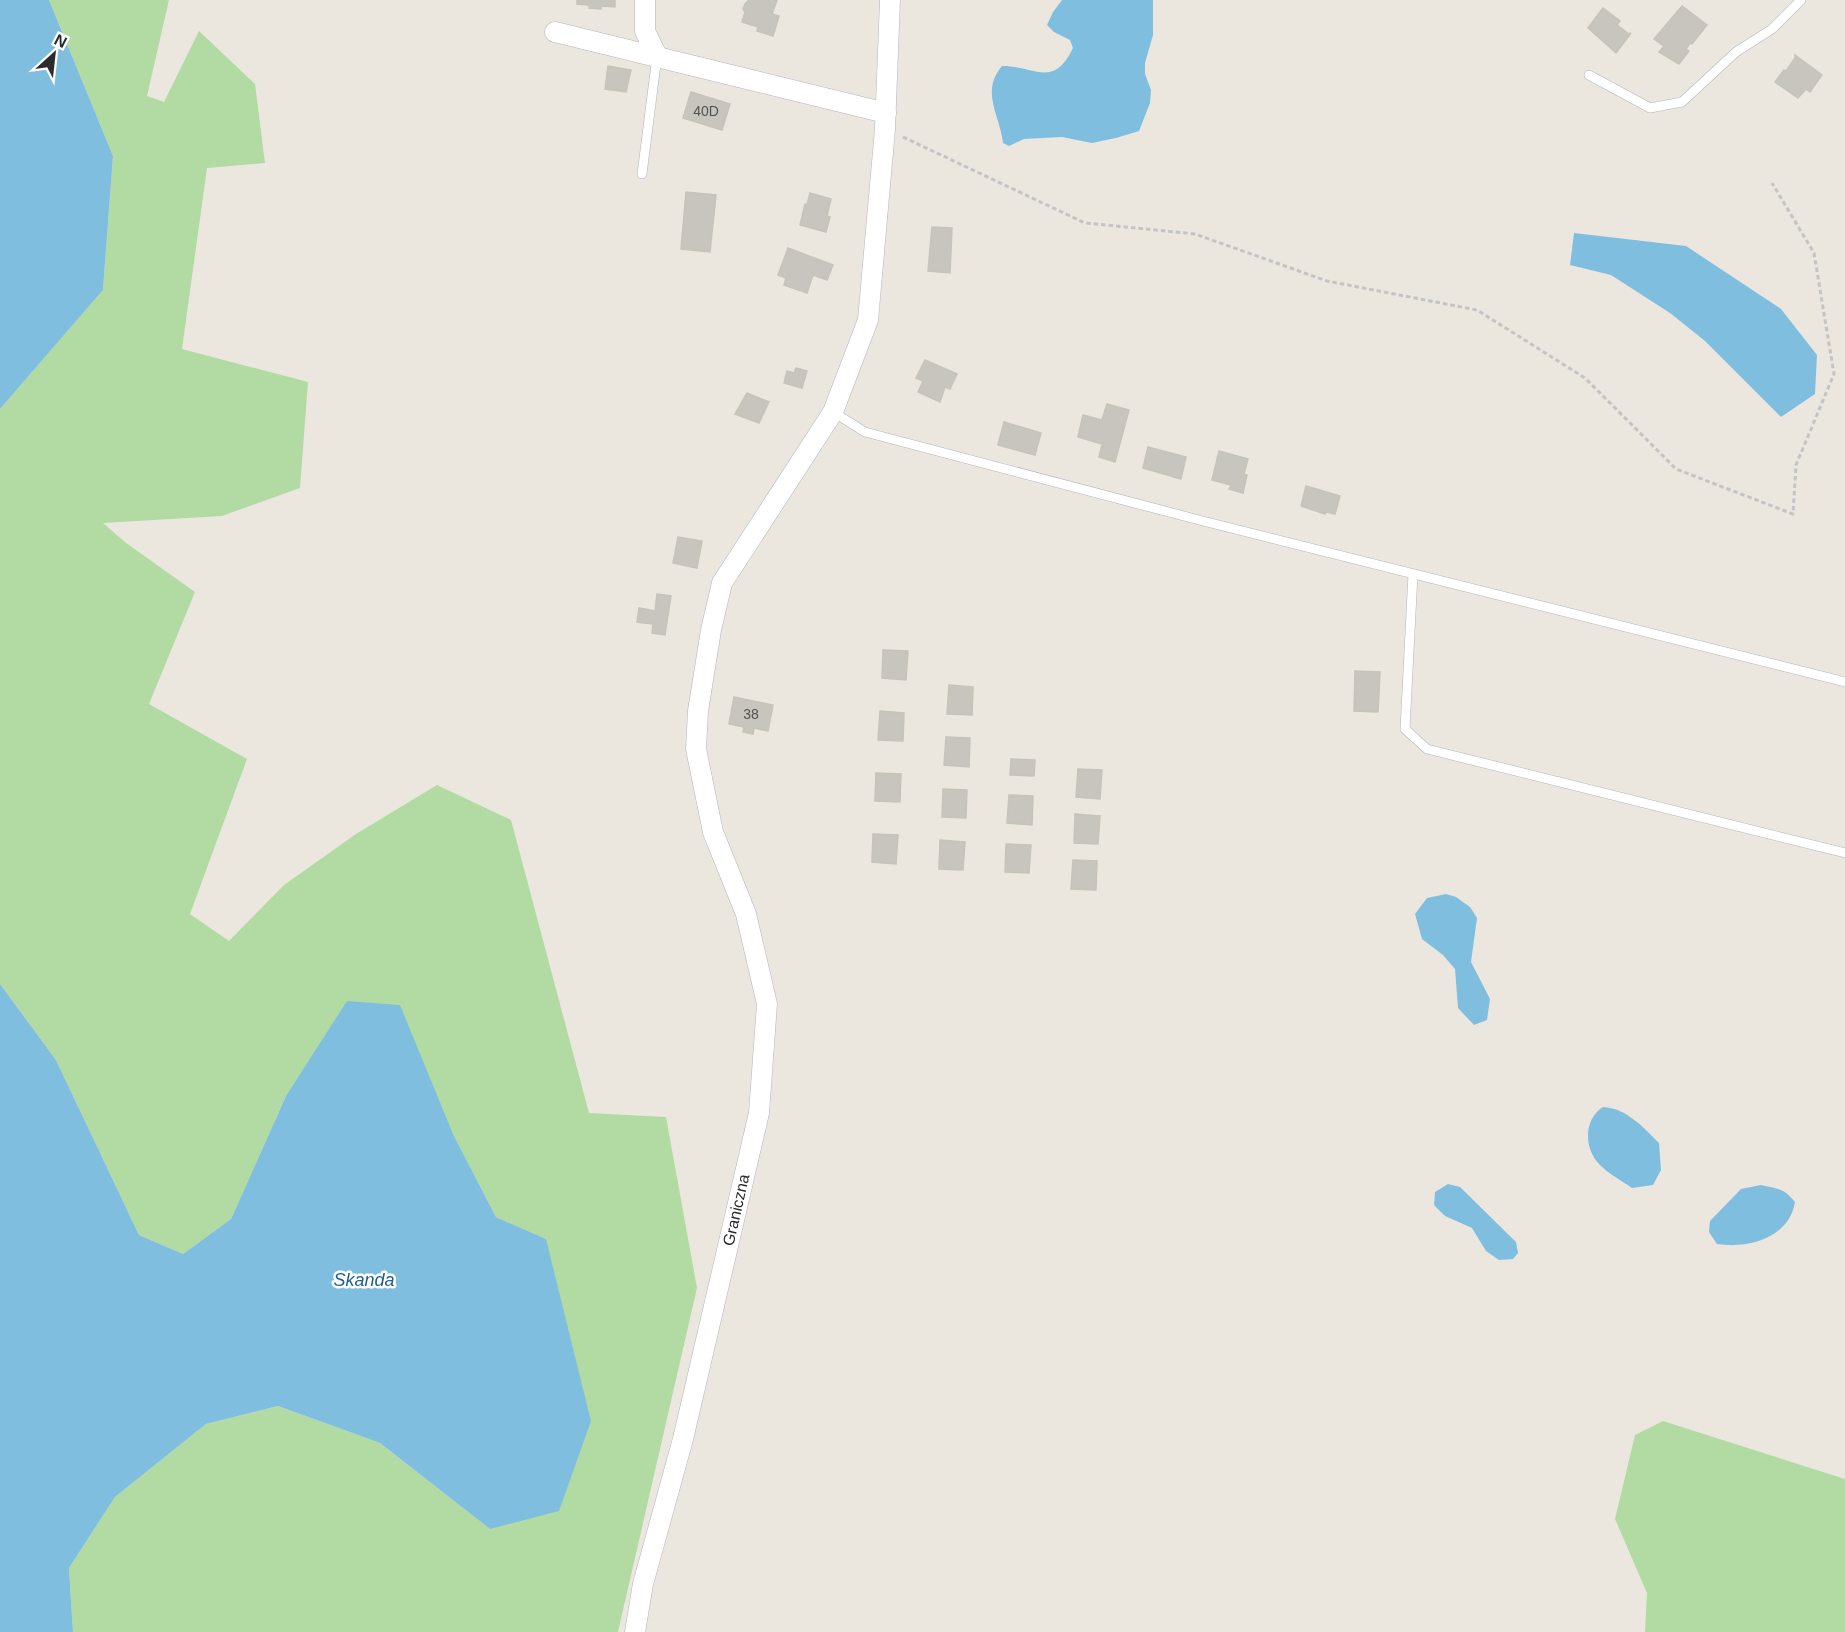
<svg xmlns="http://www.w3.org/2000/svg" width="1845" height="1632" font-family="Arial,sans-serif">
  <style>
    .green { fill: #b1dba3 }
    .water { fill: #80bee0 }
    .building { fill: #c7c5be; stroke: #c7c3b9; stroke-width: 1.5 }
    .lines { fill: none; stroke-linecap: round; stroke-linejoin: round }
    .service-casing { stroke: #b3b4bd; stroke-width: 10 }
    .minor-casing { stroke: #b3b4bd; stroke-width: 21 }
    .path { stroke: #c4c4c4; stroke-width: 3; stroke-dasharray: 4.5 3; stroke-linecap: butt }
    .service { stroke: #fff; stroke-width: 9 }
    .minor { stroke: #fff; stroke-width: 20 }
    .labels { text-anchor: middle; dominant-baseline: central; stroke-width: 5; stroke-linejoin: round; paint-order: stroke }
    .number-label { font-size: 14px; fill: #525250 }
    .street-label { font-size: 16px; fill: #2b2b2b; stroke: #fff }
    .water-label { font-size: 18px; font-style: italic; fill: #1e5d8d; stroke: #fff }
  </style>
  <rect width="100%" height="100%" fill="#ebe7df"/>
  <!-- green -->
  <g class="green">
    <path d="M49,0H169L147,96L164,102L199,31L255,84L265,163L207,168L182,349L308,382L300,488L222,516L103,523L126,543L195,592L149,704L247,759L190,914L229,941L284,885L356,834L437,785L511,820L589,1113L666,1117L697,1288L618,1632H73L69,1568L115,1497L206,1424L278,1406L380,1443L490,1529L546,1239L496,1217L453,1134L286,1096L231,1219L183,1254L139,1235L56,1060L0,984V409L103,290L113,156Z"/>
    <path d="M1663,1421L1845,1479V1632H1645L1647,1593L1615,1519L1635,1435Z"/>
  </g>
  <!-- water -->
  <g class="water">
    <path d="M0,0H49L113,156L103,290L0,409Z"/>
    <path d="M1062,0H1153V35L1145,63V74L1151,90L1150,103L1139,131L1116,138L1092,143L1062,137L1024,139L1009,146L1003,143C1000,115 980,92 1002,66C1036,66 1053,89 1073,48L1070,40L1054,32L1047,25L1053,12Z"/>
    <path d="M1574,233L1686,246L1781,309L1817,355L1815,394L1781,417L1705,341L1670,313L1611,275L1570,265Z"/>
    <path d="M1446,894L1456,897L1470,907L1477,918L1471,962L1490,999L1487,1020L1474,1025L1458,1008L1455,969L1443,955L1422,939L1415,914L1427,898Z"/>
    <path d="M0,984L56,1060L139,1235L183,1254L231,1219L286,1096L347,1001L400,1005L453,1134L496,1217L546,1239L591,1421L559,1511L490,1529L380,1443L278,1406L206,1424L115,1497L69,1568L73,1632H0Z"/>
    <path d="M1603,1107C1626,1108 1643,1127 1659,1143L1661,1170L1653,1185L1632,1188C1622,1181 1609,1174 1600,1165C1584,1149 1583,1120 1603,1107Z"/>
    <path d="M1448,1184L1460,1187L1516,1242L1518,1253L1513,1259L1499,1260L1486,1251L1472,1228L1445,1216L1434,1205L1435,1192Z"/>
    <path d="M1761,1185C1778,1189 1784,1188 1795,1202C1789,1238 1749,1249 1717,1244L1709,1232L1710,1221L1741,1189Z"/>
  </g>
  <!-- building -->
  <g class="building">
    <path d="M577,0H615V7L601,6V9L589,8V5L577,4Z"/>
    <path d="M749,0H777L772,14L779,16L773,36L757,31L758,27L742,22L745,12L743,9L745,4Z"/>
    <path d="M1682,6L1707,25L1692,44L1690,43L1686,49L1689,51L1679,64L1659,52L1664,46L1654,39Z"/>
    <path d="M1603,8L1620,21L1617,25L1629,34L1631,33L1616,53L1588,28Z"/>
    <path d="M1795,55L1822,75L1810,92L1806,89L1798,98L1775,82L1784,70L1786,71L1795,58Z"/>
    <path d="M608,66L631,70L626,92L605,89Z"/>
    <path d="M691,92L730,104L722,130L683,118Z"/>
    <path d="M686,192L716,195L710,252L681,249Z"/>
    <path d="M810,193L831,199L827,216L830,217L826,232L800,225L805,204L807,205Z"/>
    <path d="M932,227L952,228L950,273L928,271Z"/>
    <path d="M788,248L833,265L827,280L813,275L807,293L784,285L786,278L778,275Z"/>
    <path d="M925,360L957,374L950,389L945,387L940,402L918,392L923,381L916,378Z"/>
    <path d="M796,368L807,371L802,388L784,383L787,371L794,373Z"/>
    <path d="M747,393L769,402L759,423L735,414Z"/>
    <path d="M1107,404L1129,410L1115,462L1099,457L1102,444L1078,437L1083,415L1102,420Z"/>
    <path d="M1004,422L1041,433L1035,455L998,445Z"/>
    <path d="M1148,447L1186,457L1181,479L1143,468Z"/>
    <path d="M1219,451L1248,459L1244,474L1247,475L1243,493L1229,489L1231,485L1212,480Z"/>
    <path d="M1306,486L1340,496L1335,514L1326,512L1325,514L1301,506Z"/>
    <path d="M678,537L702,541L697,568L673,563Z"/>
    <path d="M657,594L671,596L665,635L652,633L653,624L637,622L639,608L655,611Z"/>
    <path d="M883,650L908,651L906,680L882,678Z"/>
    <path d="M1355,671L1380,672L1378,712L1354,711Z"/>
    <path d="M949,685L973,687L972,715L947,714Z"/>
    <path d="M734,697L773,705L768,731L754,728L753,734L743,732L744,727L729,724Z"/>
    <path d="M880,711L904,713L903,741L878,740Z"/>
    <path d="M946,737L970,738L969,767L944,765Z"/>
    <path d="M1011,759L1035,760L1034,776L1010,775Z"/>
    <path d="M1078,769L1102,770L1100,799L1076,797Z"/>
    <path d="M876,773L901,774L900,802L875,801Z"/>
    <path d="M943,789L967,790L966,818L942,817Z"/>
    <path d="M1009,795L1033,796L1032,825L1007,823Z"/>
    <path d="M1075,814L1100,816L1098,844L1074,843Z"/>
    <path d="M873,834L898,835L896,864L872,862Z"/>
    <path d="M940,840L965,842L963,870L939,869Z"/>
    <path d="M1006,844L1031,845L1029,873L1005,872Z"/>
    <path d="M1073,860L1097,861L1096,890L1071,889Z"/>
  </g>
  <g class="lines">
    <defs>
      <g id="service">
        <path d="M1589,75L1650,108L1682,102L1736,52L1772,29L1801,0"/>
        <path d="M642,174L657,56"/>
        <path d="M833,412L865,432L1199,520L1845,682"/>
        <path d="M1413,574L1405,729L1427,749L1845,853"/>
      </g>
      <g id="minor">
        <path d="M645,0V31L657,56"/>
        <path d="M555,32L886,113"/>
        <path d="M635,1632L643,1584L683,1439L759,1113L767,1004L746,914L713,832L696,749L698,711L711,630L722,583L833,412L868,320L885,129L890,0"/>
      </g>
    </defs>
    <!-- service casing -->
    <use href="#service" class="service-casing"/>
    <!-- minor casing -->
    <use href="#minor" class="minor-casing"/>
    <!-- path -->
    <path class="path" d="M903,137L1085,223L1195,234L1327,281L1477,310L1585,378L1676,469L1793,514L1796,465L1834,374L1814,253L1772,183"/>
    <!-- service -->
    <use href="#service" class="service"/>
    <!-- minor -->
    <use href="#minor" class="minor"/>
  </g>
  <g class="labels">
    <!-- number labels -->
    <g class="number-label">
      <text x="706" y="111">40D</text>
      <text x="751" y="714">38</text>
    </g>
    <!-- street labels -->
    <g class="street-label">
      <text transform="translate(736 1210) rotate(-77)">Graniczna</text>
    </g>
    <!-- water labels -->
    <g class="water-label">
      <text x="364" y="1280">Skanda</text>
    </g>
  </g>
  <!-- north arrow -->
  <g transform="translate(54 54) rotate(27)" stroke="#ffffff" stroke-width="4.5" paint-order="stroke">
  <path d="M0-4.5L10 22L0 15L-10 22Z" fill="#2b2b2b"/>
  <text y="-9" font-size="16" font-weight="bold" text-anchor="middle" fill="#2b2b2b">N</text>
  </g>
</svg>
